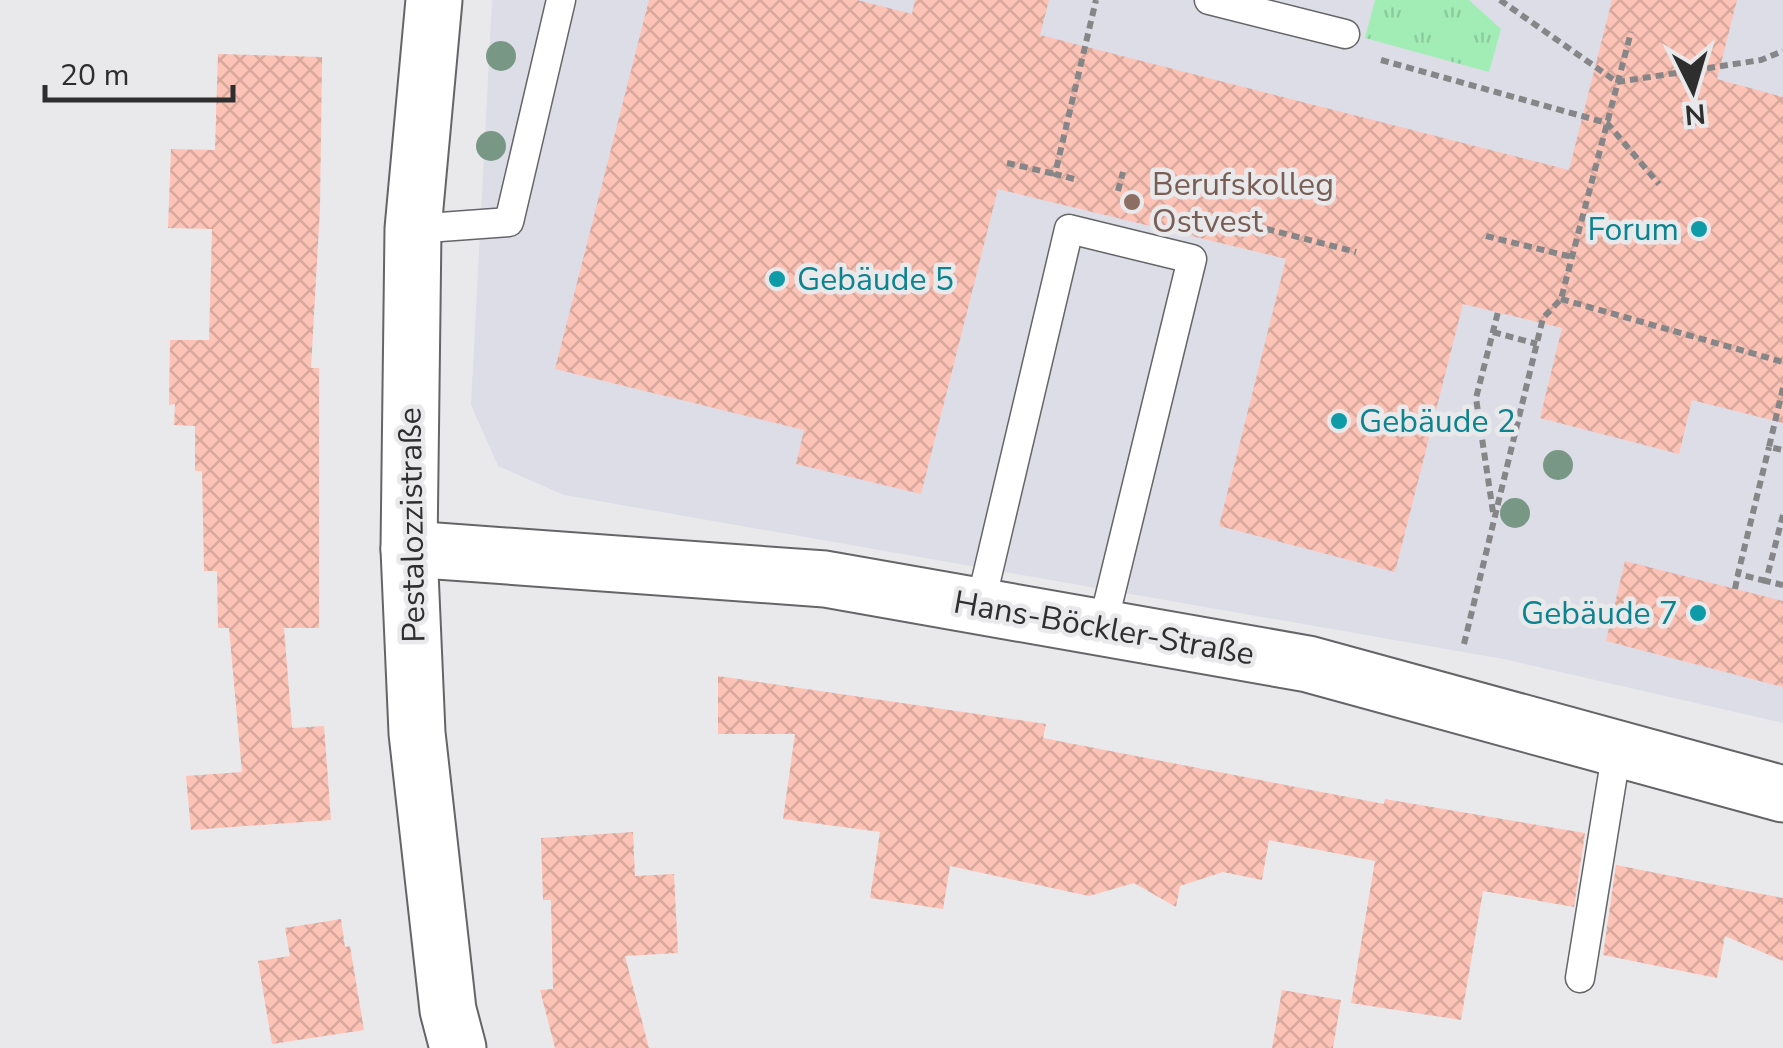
<svg xmlns="http://www.w3.org/2000/svg" width="1783" height="1048" font-family="'Nunito Sans',sans-serif">
  <style>
    .built { fill: #dddde7 }
    .grass { fill: url(#grass-tufts) }
    .building { fill: url(#building-cross-hatch) }
    .lines { fill: none; stroke-linecap: round; stroke-linejoin: round }
    .service-casing { stroke: #656568; stroke-width: 31 }
    .minor-casing { stroke: #656568; stroke-width: 59 }
    .path { stroke: #868688; stroke-width: 6; stroke-dasharray: 8 5; stroke-linecap: butt }
    .service { stroke: #fff; stroke-width: 28 }
    .minor { stroke: #fff; stroke-width: 55 }
    .tree { fill: #789885 }
    .education-dot { fill: #8d6e63; stroke: #e9e9ec; stroke-width: 4 }
    .culture-dot { fill: #0f9aa8; stroke: #e9e9ec; stroke-width: 4 }
    .labels { text-anchor: middle; dominant-baseline: central; stroke-width: 9; stroke-linejoin: round; paint-order: stroke }
    .education-label { font-size: 32px; fill: #785e54; stroke: #e9e9ec; text-anchor: start }
    .culture-label { font-size: 32px; fill: #0d838f; stroke: #e9e9ec; text-anchor: end }
    .street-label { font-size: 32px; fill: #2e2e2f; stroke: #e9e9ec }
  </style>
  <defs>
    <pattern id="grass-tufts" width="24" height="20" patternUnits="userSpaceOnUse" patternTransform="scale(2.5)"><rect width="24" height="20" fill="#a2edb5"/><path d="M3 7l-1-3M5 7V3M7 7l1-3M15 17l-1-3M17 17v-4M19 17l1-3" fill="none" stroke="#8ccc9c"/></pattern>
    <pattern id="building-cross-hatch" width="8" height="8" patternUnits="userSpaceOnUse" patternTransform="scale(2.5)"><rect width="8" height="8" fill="#fcc3b6"/><path d="M0 0l8 8M0 8l8-8" fill="none" stroke="#d8a89d"/></pattern>
  </defs>
  <rect width="100%" height="100%" fill="#e9e9ec"/>
  <!-- built -->
  <path class="built" d="M492,0H1783V723L1503,659L564,495L498,466L471,405Z"/>
  <!-- grass -->
  <path class="grass" d="M1375,0H1469L1501,29L1489,72L1365,38Z"/>
  <!-- building -->
  <g class="building">
    <path d="M649,0H857L912,14L915,0H1049L1040,35L1569,170L1612,0H1737L1717,79L1783,97V423L1692,400L1679,454L1540,418L1562,328L1463,304L1395,572L1219,526L1286,259L998,189L921,494L796,464L804,430L555,369Z"/>
    <path d="M218,54L322,57L320,208L311,368H319V628H284L292,728L324,726L331,820L191,830L186,776L242,772L229,628H218L217,571H204L202,471H195V426L174,425L175,404L169,405L170,340H209L212,229L168,228L171,149L215,150Z"/>
    <path d="M1625,561L1783,601V687L1606,641Z"/>
    <path d="M718,676L1046,724L1043,738L1384,804L1385,799L1585,833L1574,907L1483,891L1461,1020L1351,1003L1375,861L1269,840L1262,880L1223,872L1180,886L1176,907L1134,883L1089,896L950,866L943,909L870,898L880,832L783,819L795,734H718Z"/>
    <path d="M633,832L635,876L674,874L678,953L625,956L649,1048H555L540,990L553,989L551,900H543L541,838Z"/>
    <path d="M1616,865L1783,898V961L1725,936L1717,978L1603,955Z"/>
    <path d="M341,919L345,947L350,946L364,1030L272,1044L258,961L290,956L285,928Z"/>
    <path d="M1282,990L1341,1000L1333,1048H1272Z"/>
  </g>
  <g class="lines">
    <defs>
      <g id="service">
        <path d="M1209,0L1345,34"/>
        <path d="M413,229L509,222L561,0"/>
        <path d="M980,606L1069,229L1192,259L1102,628"/>
        <path d="M1580,978L1617,749"/>
      </g>
      <g id="minor">
        <path d="M434,0L413,229L409,549L417,733L448,1010L458,1048"/>
        <path d="M409,549L825,579L1308,664L1783,794"/>
      </g>
    </defs>
    <!-- service casing -->
    <use href="#service" class="service-casing"/>
    <!-- minor casing -->
    <use href="#minor" class="minor-casing"/>
    <!-- path -->
    <g class="path">
      <path d="M1500,0L1617,82L1761,60L1783,51"/>
      <path d="M1381,60L1607,123L1659,184"/>
      <path d="M1007,163L1055,174"/>
      <path d="M1074,179L1055,174L1096,0"/>
      <path d="M1118,191L1123,172"/>
      <path d="M1216,216L1356,252"/>
      <path d="M1486,236L1572,257"/>
      <path d="M1561,299L1783,362"/>
      <path d="M1493,332L1537,344"/>
      <path d="M1783,388L1769,447L1783,450"/>
      <path d="M1493,512L1476,398L1498,312"/>
      <path d="M1783,515L1766,581L1783,585"/>
      <path d="M1766,581L1738,574L1769,447"/>
      <path d="M1735,589L1738,574"/>
      <path d="M1464,644L1543,318L1561,299L1631,32"/>
    </g>
    <!-- service -->
    <use href="#service" class="service"/>
    <!-- minor -->
    <use href="#minor" class="minor"/>
  </g>
  <!-- trees -->
  <g class="tree">
    <circle cx="501" cy="56" r="15"/>
    <circle cx="491" cy="146" r="15"/>
    <circle cx="1558" cy="465" r="15"/>
    <circle cx="1515" cy="513" r="15"/>
  </g>
  <!-- markers -->
  <circle class="education-dot" cx="1132" cy="202" r="10"/>
  <g class="culture-dot">
    <circle cx="1699" cy="229" r="10"/>
    <circle cx="777" cy="279" r="10"/>
    <circle cx="1339" cy="421" r="10"/>
    <circle cx="1698" cy="613" r="10"/>
  </g>
  <g class="labels">
    <!-- education labels -->
    <g class="education-label">
      <text x="1152" y="184">Berufskolleg<tspan x="1152" dy="37">Ostvest</tspan></text>
    </g>
    <!-- culture labels -->
    <g class="culture-label">
      <text x="1679" y="229">Forum</text>
      <text x="797" y="279" text-anchor="start">Gebäude 5</text>
      <text x="1359" y="421" text-anchor="start">Gebäude 2</text>
      <text x="1678" y="613">Gebäude 7</text>
    </g>
    <!-- street labels -->
    <g class="street-label">
      <text transform="translate(412 525) rotate(-91)">Pestalozzistraße</text>
      <text transform="translate(1104 628) rotate(10)">Hans-Böckler-Straße</text>
    </g>
  </g>
  <!-- north arrow -->
  <g transform="translate(1693 90) rotate(175)" stroke="#e9e9ec" stroke-width="8" paint-order="stroke">
  <path d="M0-8L18 38L0 25L-18 38Z" fill="#2e2e2f"/>
  <text y="-15" font-size="28" font-weight="bold" text-anchor="middle" fill="#2e2e2f">N</text>
  </g>
  <!-- scale -->
  <path d="M45 85v15h188v-15" fill="none" stroke="#2e2e2f" stroke-width="5"/>
  <text x="60" y="85" font-size="30" fill="#2e2e2f" stroke="#e9e9ec" stroke-width="8" paint-order="stroke">20 m</text>
</svg>
